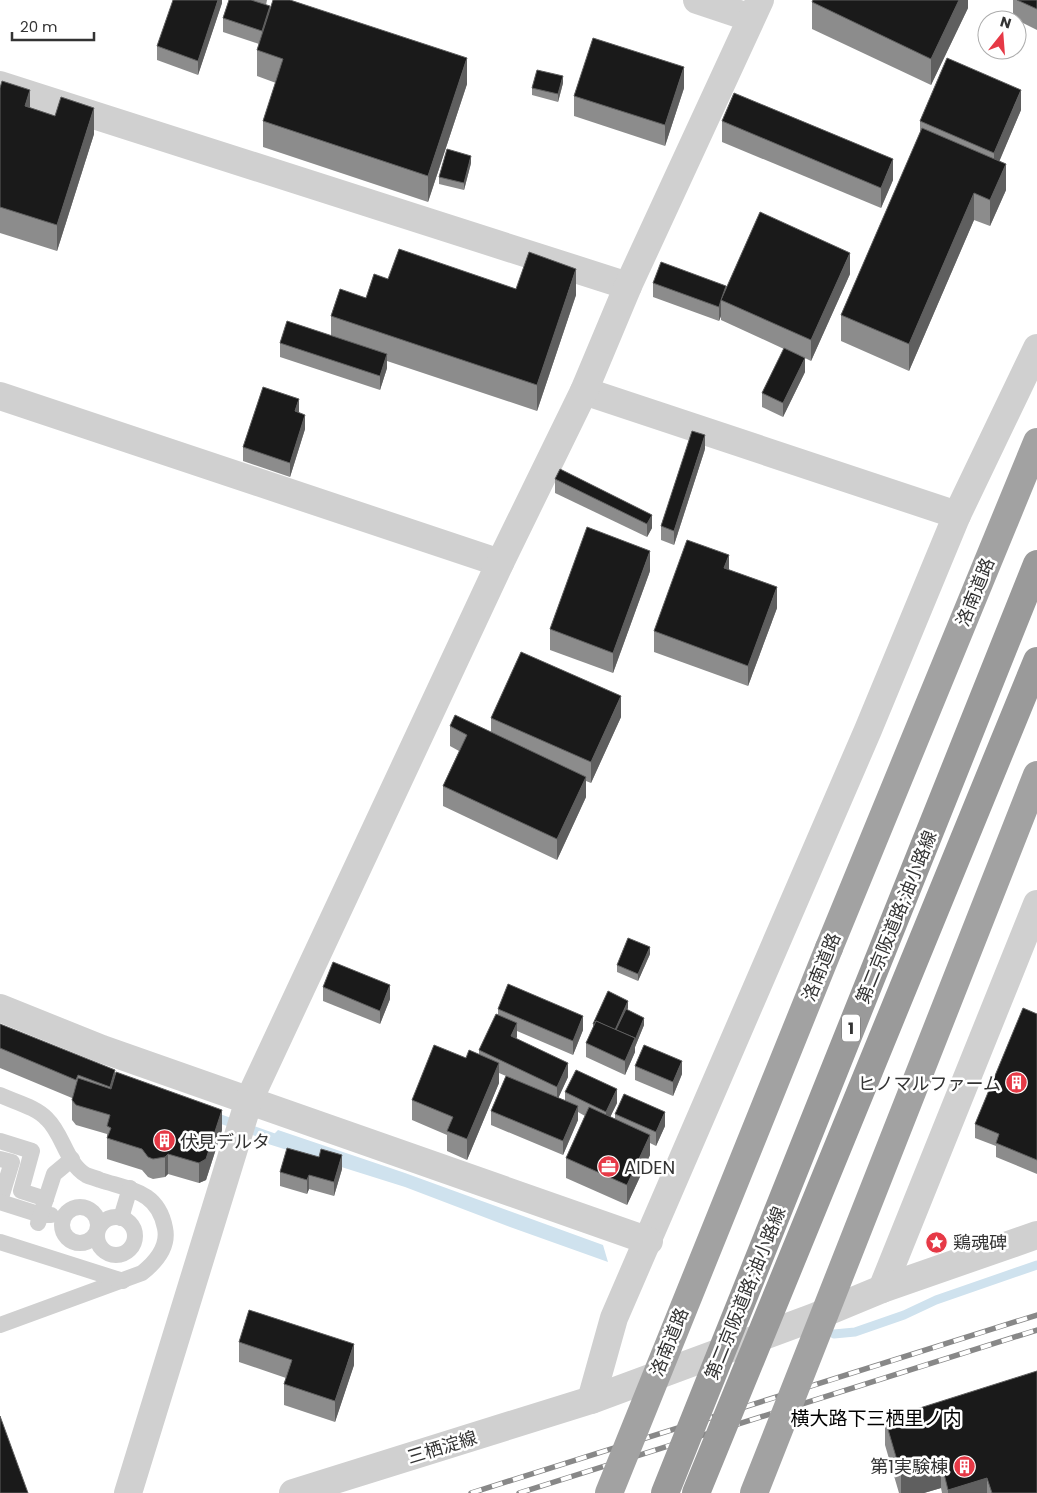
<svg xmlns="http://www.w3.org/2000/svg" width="1037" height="1493" font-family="Poppins,'Noto Sans JP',sans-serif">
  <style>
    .water { fill: #cfe2ee }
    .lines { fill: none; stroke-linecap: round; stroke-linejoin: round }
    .stream { stroke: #cfe2ee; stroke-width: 9 }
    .service { stroke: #d0d0d0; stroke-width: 16 }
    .minor { stroke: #d0d0d0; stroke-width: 28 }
    .tertiary { stroke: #d0d0d0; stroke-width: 28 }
    .trunk { stroke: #a2a2a2; stroke-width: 28 }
    .rail-casing { stroke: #888; stroke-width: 5.5 }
    .rail { stroke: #fff; stroke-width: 4; stroke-dasharray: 11; stroke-linecap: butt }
    .trunk-bridge { stroke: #a2a2a2; stroke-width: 28 }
    .motorway-bridge { stroke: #9a9a9a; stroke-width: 28 }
    .wall { fill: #8c8c8c }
    .shaded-wall { fill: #5f5f5f }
    .building { fill: #1a1a1a; stroke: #5f5f5f }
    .labels { text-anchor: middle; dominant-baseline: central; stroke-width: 5; stroke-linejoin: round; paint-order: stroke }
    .shield { fill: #fff; stroke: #707070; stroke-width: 1 }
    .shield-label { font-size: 16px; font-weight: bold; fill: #333 }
    .street-label { font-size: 18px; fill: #333; stroke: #fff }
    .poi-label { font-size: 18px; fill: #333; stroke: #fff; text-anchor: start }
    .neighbourhood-label { font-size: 19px; fill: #000; stroke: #fff }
  </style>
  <rect width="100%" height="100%" fill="#fff"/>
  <!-- water -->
  <path class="water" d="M278,1130L405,1173L603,1245L608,1262L510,1227L405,1187L265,1143Z"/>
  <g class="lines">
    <!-- stream -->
    <g class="stream">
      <path d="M212,1116L280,1140"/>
      <path d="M834,1334L855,1332L904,1315L936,1300L1037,1265"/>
    </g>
    <!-- service -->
    <g class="service">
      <path d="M0,1095C15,1102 36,1107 47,1119C63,1134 66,1163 86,1175C90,1177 96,1178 100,1180C131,1190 158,1191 165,1228C169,1247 156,1262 142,1273L0,1325"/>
      <path d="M0,1141L32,1151L21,1191L46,1199"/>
      <path d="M0,1159L12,1162L0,1201"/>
      <path d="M0,1202L41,1215H51"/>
      <circle cx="80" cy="1225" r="18"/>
      <circle cx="116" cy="1236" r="19"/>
      <path d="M121,1218L130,1188"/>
      <path d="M38,1223L54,1174L72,1159"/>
      <path d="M0,1242L123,1281"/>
    </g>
    <!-- minor -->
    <g class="minor">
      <path d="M697,0L751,18"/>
      <path d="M0,85L628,286"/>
      <path d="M584,391L957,515"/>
      <path d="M882,1289L1037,904"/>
      <path d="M591,1400L614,1318L868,730L957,515L1037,348"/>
    </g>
    <!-- tertiary -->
    <g class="tertiary">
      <path d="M0,396L500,563"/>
      <path d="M0,1008L102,1049L649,1241"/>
      <path d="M128,1493L249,1100L500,563L584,391L628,286L760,0"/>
      <path d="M293,1493L591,1400L812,1318L882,1289L1037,1235"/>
    </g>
    <!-- trunk -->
    <path class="trunk" d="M829,948L1037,442"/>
    <defs>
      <g id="rail">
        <path d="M471,1493L1037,1315"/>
        <path d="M519,1493L1037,1330"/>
      </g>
    </defs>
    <!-- rail casing -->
    <use href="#rail" class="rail-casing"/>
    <!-- rail -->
    <use href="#rail" class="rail"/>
    <!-- trunk-bridge -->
    <g class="trunk-bridge">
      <path d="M609,1493L829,948"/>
      <path d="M754,1493L1037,775"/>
    </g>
    <!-- motorway-bridge -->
    <g class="motorway-bridge">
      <path d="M665,1493L1037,564"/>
      <path d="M696,1493L1037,661"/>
    </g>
  </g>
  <!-- wall -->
  <g class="wall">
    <path d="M222,0V3L198,75L157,60V46Z"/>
    <path d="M229,0H267L266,5L270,10L467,84L428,202L263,147V121L276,83L257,76V50L259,44L223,32V18Z"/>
    <path d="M968,0V8L931,85L812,29V2Z"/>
    <path d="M1013,0H1037V30L1013,18Z"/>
    <path d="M563,83L558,102L532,95V88Z"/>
    <path d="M0,88L30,108L94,134L57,251L0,233Z"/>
    <path d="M684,88L665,146L574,116V96Z"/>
    <path d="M1021,110L999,161L1006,190L990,226L974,220L909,371L841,341V315L920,133V121Z"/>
    <path d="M722,121L893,180L881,208L722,142Z"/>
    <path d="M471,163L464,190L439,184V177Z"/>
    <path d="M850,274L811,361L799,355L805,372L783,417L762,407V393L784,349L721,320V316L719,321L653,297V283L726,286Z"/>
    <path d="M388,279L516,289L576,295L537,411L387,361V368L380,390L280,357V343L331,336V316L366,298Z"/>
    <path d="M299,413L305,429L290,477L243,461V447Z"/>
    <path d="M705,449L674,545L661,540V526Z"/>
    <path d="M555,479L652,515V528L647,537L555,493Z"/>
    <path d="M729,570L777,608L748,686L654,652V631Z"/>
    <path d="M650,571L613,673L550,650V629Z"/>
    <path d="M621,717L591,783L586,781V797L557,860L443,806V786L459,751L450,746V726L491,732V718Z"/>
    <path d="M650,954L638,981L617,972V965Z"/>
    <path d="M323,987L390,999L380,1024L323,1001Z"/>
    <path d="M628,1008L627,1010L644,1025L635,1047V1052L625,1075L586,1057V1043L593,1028V1024Z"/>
    <path d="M498,1009L583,1030L573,1055L517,1031L516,1038L568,1077L558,1098L565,1100V1092L617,1103L610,1117L615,1119V1114L665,1126L656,1146L650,1143V1155L627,1205L566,1178V1158L585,1116L578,1112V1120L563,1155L491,1125V1111L506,1076L499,1073V1083L467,1160L447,1151V1135L412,1120V1100L466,1058L479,1054V1050L498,1015Z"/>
    <path d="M1037,1014V1174L996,1157V1146L975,1138V1124Z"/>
    <path d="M0,1024L115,1076L222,1130L206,1180L199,1183L168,1174L165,1177L153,1179L148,1177L142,1170L107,1159V1134L76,1125L72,1120V1098L0,1068Z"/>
    <path d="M635,1066L682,1074L673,1096L635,1080Z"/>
    <path d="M342,1169L334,1196L309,1189L307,1194L280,1186V1172Z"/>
    <path d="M239,1342L354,1365L335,1422L284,1405V1384L286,1378L239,1362Z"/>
    <path d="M885,1419L1037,1493H942L941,1488L924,1493H899L885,1445Z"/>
  </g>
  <!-- shaded-wall -->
  <g class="shaded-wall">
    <path d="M218,0H222V3L198,75V61Z"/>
    <path d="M959,0H968V8L931,85V59Z"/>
    <path d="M270,6V20L262,45V31Z"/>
    <path d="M467,58V84L428,202V176Z"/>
    <path d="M684,67V88L665,146V125Z"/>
    <path d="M563,76V83L558,102V94Z"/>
    <path d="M30,90V116L25,106Z"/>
    <path d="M1021,90V110L994,174V153Z"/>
    <path d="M94,108V134L57,251V225Z"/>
    <path d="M471,156V163L464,190V183Z"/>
    <path d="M893,159V180L881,208V188Z"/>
    <path d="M1006,164V190L990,226V200Z"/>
    <path d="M974,193V220L909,371V344Z"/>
    <path d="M850,253V274L811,361V340Z"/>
    <path d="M576,269V295L537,411V385Z"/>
    <path d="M721,302V316L719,321V307Z"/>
    <path d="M387,354V368L380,390V376Z"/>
    <path d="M805,358V372L783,417V403Z"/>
    <path d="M299,399V413L295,411Z"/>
    <path d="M305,415V429L290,477V463Z"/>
    <path d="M705,435V449L674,545V531Z"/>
    <path d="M652,515V528L647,537V524Z"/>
    <path d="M650,551V571L613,673V653Z"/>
    <path d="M729,555V575L724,568Z"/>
    <path d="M777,587V608L748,686V666Z"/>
    <path d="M621,696V717L591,783V762Z"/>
    <path d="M586,777V797L557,860V839Z"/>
    <path d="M650,947V954L638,981V974Z"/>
    <path d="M390,985V999L380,1024V1011Z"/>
    <path d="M628,1001V1008L616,1034L614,1033Z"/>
    <path d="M583,1016V1030L573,1055V1041Z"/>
    <path d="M644,1018V1025L635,1047V1052L625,1075V1061Z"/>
    <path d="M517,1023V1037L511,1050V1036Z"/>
    <path d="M682,1061V1074L673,1096V1082Z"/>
    <path d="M499,1063V1083L467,1160V1139Z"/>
    <path d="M568,1063V1077L557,1101V1087Z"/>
    <path d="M115,1070V1091L110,1107V1087Z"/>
    <path d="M617,1089V1103L606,1126V1112Z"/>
    <path d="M578,1106V1120L563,1155V1141Z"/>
    <path d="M222,1110V1130L206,1180L199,1183V1163Z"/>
    <path d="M665,1112V1126L656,1146V1132Z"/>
    <path d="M650,1135V1155L627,1205V1185Z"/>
    <path d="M168,1154V1174L165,1177V1157Z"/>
    <path d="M342,1155V1169L334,1196V1182Z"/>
    <path d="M309,1175V1189L307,1194V1180Z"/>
    <path d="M354,1344V1365L335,1422V1401Z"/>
    <path d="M941,1461V1488L924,1493H901V1474Z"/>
    <path d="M987,1478V1493H948V1490Z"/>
  </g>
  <!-- building -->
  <g class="building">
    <path d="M173,0H218L198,61L157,46Z"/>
    <path d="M229,0H251L270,6L262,31L223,18Z"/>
    <path d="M273,0H290L467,58L428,176L263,121L283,59L257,50Z"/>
    <path d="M813,0H959L931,59L812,2Z"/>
    <path d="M1017,0H1037V9Z"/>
    <path d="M593,38L684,67L665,125L574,96Z"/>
    <path d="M947,58L1021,90L994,153L920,121Z"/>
    <path d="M537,70L563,76L558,94L532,88Z"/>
    <path d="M2,81L30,90L25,106L55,116L61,97L94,108L57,225L0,207V88Z"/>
    <path d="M734,93L893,159L881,188L722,121Z"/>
    <path d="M922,128L1006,164L990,200L974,193L909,344L841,315Z"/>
    <path d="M447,149L471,156L464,183L439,177Z"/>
    <path d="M760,212L850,253L811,340L721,300Z"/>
    <path d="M399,249L516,289L529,252L576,269L537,385L331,316L340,289L366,298L374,274L388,279Z"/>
    <path d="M661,262L726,286L721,300L719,307L653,283Z"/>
    <path d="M287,321L387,354L380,376L280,343Z"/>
    <path d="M784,348L805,358L783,403L762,393Z"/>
    <path d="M263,387L299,399L295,411L305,415L290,463L243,447Z"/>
    <path d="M692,431L705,435L674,531L661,526Z"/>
    <path d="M560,469L652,515L647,524L555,479Z"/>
    <path d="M587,527L650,551L613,653L550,629Z"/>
    <path d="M687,540L729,555L724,568L777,587L748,666L654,631Z"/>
    <path d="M521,652L621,696L591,762L491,718Z"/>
    <path d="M455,715L586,777L557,839L443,786L467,735L450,726Z"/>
    <path d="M628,938L650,947L638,974L617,965Z"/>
    <path d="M333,962L390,985L380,1011L323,987Z"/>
    <path d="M508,984L583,1016L573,1041L498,1009Z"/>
    <path d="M608,991L628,1001L615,1030L596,1021L595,1024H593Z"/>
    <path d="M1023,1008L1037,1014V1160L996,1143L999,1134L975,1124Z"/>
    <path d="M626,1009L644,1018L635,1040V1038L616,1030Z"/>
    <path d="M496,1014L517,1023L511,1036L568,1063L557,1087L479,1050Z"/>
    <path d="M596,1021L635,1038L625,1061L586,1043Z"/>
    <path d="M0,1024L115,1070L110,1087L78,1075L76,1080L0,1048Z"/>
    <path d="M434,1045L466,1058L469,1050L499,1063L467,1139L447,1131L453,1117L412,1100Z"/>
    <path d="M644,1045L682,1061L673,1082L635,1066Z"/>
    <path d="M576,1070L617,1089L606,1112L565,1092Z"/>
    <path d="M116,1072L222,1110L206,1159L199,1163L168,1154L165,1157L153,1159L148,1157L142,1149L107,1138L111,1128L107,1126L110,1115L76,1105L72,1100L78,1078L111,1089Z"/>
    <path d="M506,1076L578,1106L563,1141L491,1111Z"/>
    <path d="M624,1094L665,1112L656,1132L615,1114Z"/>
    <path d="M589,1107L650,1135L627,1185L566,1158Z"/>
    <path d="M287,1148L319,1157L321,1149L342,1155L334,1182L309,1175L307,1180L280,1172Z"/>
    <path d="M249,1310L354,1344L335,1401L284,1384L292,1360L239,1342Z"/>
    <path d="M1037,1371V1493H992L987,1478L948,1490L941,1461L901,1474L885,1419Z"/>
    <path d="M0,1416L28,1493H0Z"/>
  </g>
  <!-- icons -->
  <defs>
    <symbol id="building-disc" viewBox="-11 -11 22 22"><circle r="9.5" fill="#e63946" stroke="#fff"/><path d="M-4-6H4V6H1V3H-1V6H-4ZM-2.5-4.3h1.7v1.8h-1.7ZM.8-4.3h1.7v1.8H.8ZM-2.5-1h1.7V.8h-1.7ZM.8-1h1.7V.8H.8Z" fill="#fff"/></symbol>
    <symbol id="office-disc" viewBox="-11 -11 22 22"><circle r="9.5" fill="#e63946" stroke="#fff"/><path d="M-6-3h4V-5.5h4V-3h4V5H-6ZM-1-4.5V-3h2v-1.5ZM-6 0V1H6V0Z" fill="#fff"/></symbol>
    <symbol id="sight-disc" viewBox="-11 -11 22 22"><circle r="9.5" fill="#e63946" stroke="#fff"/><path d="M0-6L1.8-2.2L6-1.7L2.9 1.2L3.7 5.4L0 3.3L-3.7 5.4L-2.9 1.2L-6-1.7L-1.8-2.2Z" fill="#fff"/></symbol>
  </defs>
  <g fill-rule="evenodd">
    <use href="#building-disc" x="1004" y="1070" width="25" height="25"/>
    <use href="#building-disc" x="152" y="1128" width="25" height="25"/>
    <use href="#office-disc" x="596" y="1154" width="25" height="25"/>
    <use href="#sight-disc" x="924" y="1230" width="25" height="25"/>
    <use href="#building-disc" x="952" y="1454" width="25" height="25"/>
  </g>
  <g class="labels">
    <!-- shield labels -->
    <rect class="shield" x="842" y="1014.5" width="18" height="27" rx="4"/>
    <g class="shield-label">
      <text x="851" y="1028">1</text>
    </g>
    <!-- street labels -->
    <g class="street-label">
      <text transform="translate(975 592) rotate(-68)">洛南道路</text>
      <text transform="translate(896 917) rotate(-68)">第二京阪道路;油小路線</text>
      <text transform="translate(821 967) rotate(-68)">洛南道路</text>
      <text transform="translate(745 1293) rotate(-68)">第二京阪道路;油小路線</text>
      <text transform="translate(669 1342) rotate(-68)">洛南道路</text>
      <text transform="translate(442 1447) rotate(-17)">三栖淀線</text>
    </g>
    <!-- poi labels -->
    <g class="poi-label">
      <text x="1001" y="1083" text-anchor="end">ヒノマルファーム</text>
      <text x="180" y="1141">伏見デルタ</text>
      <text x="624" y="1167">AIDEN</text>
      <text x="953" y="1242">鶏魂碑</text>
      <text x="948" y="1466" text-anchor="end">第1実験棟</text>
    </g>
    <!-- neighbourhood labels -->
    <g class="neighbourhood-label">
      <text x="876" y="1418">横大路下三栖里ノ内</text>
    </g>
  </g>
  <!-- north arrow -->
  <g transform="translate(1002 35) rotate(17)"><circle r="24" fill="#ffffff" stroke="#adadad"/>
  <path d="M0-4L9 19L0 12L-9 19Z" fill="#e63946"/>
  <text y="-8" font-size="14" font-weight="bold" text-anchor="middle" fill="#333333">N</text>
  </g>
  <!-- scale -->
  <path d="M12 32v8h82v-8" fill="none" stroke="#333333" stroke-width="2.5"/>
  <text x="20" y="32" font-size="15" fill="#333333" stroke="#ffffff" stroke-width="4" paint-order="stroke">20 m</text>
</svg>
